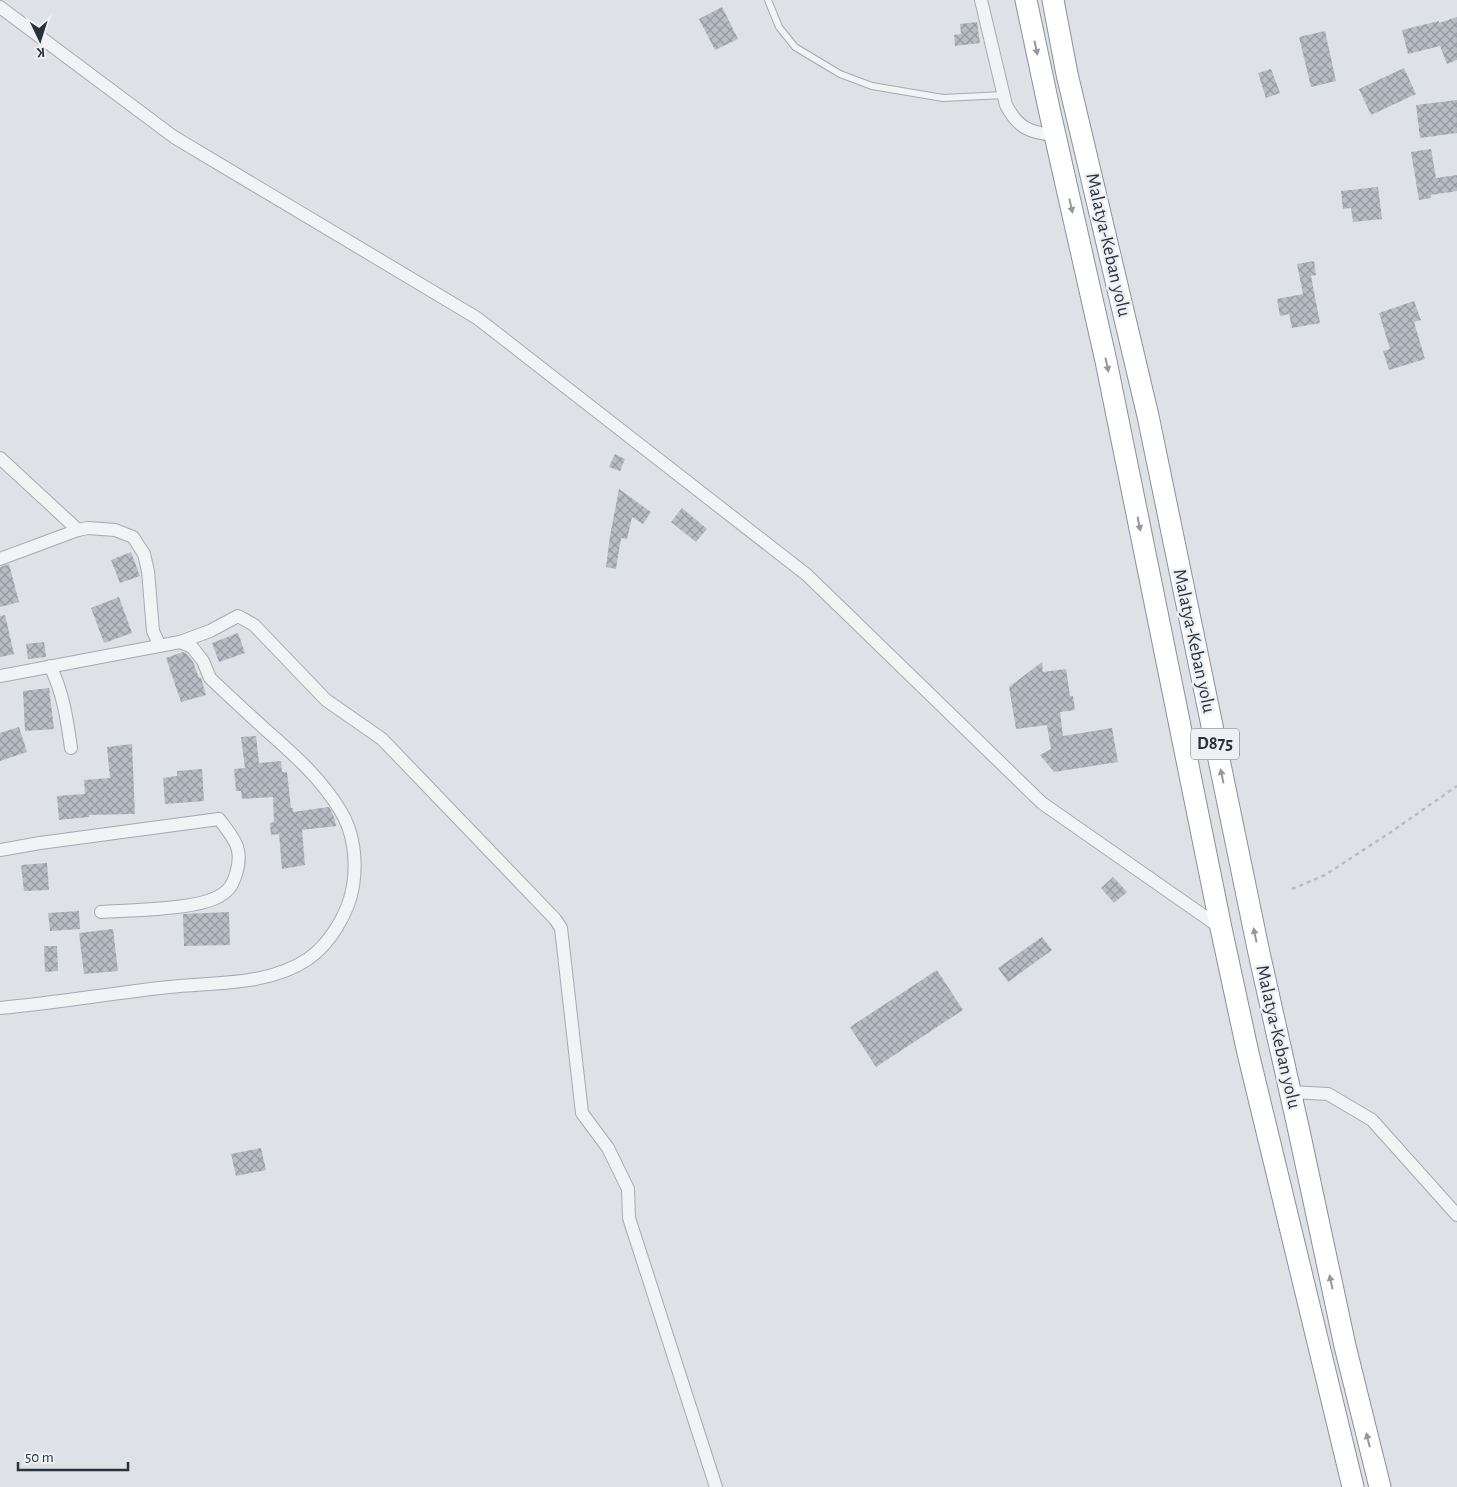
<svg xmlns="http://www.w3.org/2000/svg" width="1457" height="1487" font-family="'Alegreya Sans',sans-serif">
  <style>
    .building { fill: url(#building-cross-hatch) }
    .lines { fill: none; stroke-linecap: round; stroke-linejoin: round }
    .service-casing { stroke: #a4aab0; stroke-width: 8 }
    .minor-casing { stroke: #a4aab0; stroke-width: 14 }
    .trunk-casing { stroke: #87919c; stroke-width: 23 }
    .path { stroke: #b9bdc1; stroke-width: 2.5; stroke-dasharray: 4 4; stroke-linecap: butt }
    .service { stroke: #f1f3f5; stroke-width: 6 }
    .minor { stroke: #f1f3f5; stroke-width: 12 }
    .trunk { stroke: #fff; stroke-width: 21 }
    .oneway { fill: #94989e }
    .labels { text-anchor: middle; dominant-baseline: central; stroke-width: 5; stroke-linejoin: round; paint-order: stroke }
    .shield { fill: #eef1f4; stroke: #646b73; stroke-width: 1 }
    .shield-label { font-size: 18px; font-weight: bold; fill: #29323c }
    .street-label { font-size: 19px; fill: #29323c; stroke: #eef1f4 }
  </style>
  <defs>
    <pattern id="building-cross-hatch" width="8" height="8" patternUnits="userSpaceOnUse" patternTransform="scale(1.25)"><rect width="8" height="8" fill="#b6bcc3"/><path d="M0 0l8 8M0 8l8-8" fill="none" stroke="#9499a0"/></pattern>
  </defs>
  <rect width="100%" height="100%" fill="#dee2e7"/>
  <!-- building -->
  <g class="building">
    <path d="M722,7L738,39L715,50L699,19Z"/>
    <path d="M1457,17V60L1447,64L1440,46L1408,54L1402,30L1439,21V23Z"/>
    <path d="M977,22L980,43L955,46L954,35L961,34L960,24Z"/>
    <path d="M1325,31L1336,81L1311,87L1299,37Z"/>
    <path d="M1404,68L1416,94L1371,115L1359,89Z"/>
    <path d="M1271,69L1280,93L1266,98L1258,73Z"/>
    <path d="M1457,100V133L1420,138L1416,105Z"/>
    <path d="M1431,149L1436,178L1457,175V191L1431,195V198L1419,200L1411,152Z"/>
    <path d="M1378,187L1382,219L1353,222L1351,208L1343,209L1341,191Z"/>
    <path d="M1314,261L1316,275L1311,276L1320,323L1292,328L1289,314L1280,316L1277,299L1303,294L1297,264Z"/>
    <path d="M1414,301L1421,320L1414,322L1425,359L1389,370L1383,351L1390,349L1379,313Z"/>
    <path d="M615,454L625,459L620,471L609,467Z"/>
    <path d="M619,489L651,512L643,524L632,517L627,539L621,538L616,569L606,567L610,536Z"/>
    <path d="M682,508L707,529L696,542L671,522Z"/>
    <path d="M131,552L140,576L120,583L111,560Z"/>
    <path d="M9,564L19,602L0,607V567Z"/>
    <path d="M119,597L132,633L104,643L91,608Z"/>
    <path d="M5,615L14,654L0,657V616Z"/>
    <path d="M238,633L245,653L219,662L212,643Z"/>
    <path d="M44,642L46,657L28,659L26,644Z"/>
    <path d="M183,652L187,654L193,662L199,678H201L206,695L181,702L166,658Z"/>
    <path d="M1042,662L1043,672L1066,669L1070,696H1073L1075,710L1060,712L1063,736L1112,728L1118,762L1054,772L1040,755L1051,749L1047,725L1016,729L1009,687Z"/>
    <path d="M49,688L54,729L25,731L23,691Z"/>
    <path d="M19,727L27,752L0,761V733Z"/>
    <path d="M256,736L259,763L281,761L282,772H287L291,808H293V812L329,807L334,817L336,826L302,830L305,865L282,869L279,834L271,835L270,823L274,822L273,797L242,799L241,791H236L234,769L245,768L241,737Z"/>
    <path d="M132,744L135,814L89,815V817L59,820L57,796L85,794L84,780L110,778L107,747Z"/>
    <path d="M202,769L204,801L165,804L163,778L177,776V771Z"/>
    <path d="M47,863L49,890L24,891L21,865Z"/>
    <path d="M1113,877L1127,892L1114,903L1101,888Z"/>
    <path d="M79,911L80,929L50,931L48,913Z"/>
    <path d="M229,912L230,945L184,946L183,914Z"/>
    <path d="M113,929L118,971L84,974L79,933Z"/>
    <path d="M1042,937L1052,950L1008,982L998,968Z"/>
    <path d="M44,946H57L58,971L45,972Z"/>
    <path d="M937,970L963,1010L876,1067L850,1027Z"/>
    <path d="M261,1148L266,1170L236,1176L231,1154Z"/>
  </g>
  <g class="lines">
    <defs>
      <path id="service" d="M768,0L779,27L795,47L840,74L872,86L943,98L1004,95"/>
      <g id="minor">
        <path d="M981,0L1006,105C1018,128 1030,133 1055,135"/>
        <path d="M0,7L174,137L477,318L807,575L1042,803L1221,928"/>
        <path d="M0,458L78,530"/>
        <path d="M0,559L78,530L88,528L115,530L133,537L144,554L148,571L153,631L160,646"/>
        <path d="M50,666C63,692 67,719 71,748"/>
        <path d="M0,676L180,642L210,631L238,616L254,625L326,700L382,739L555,919L561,928L582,1113L608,1148L628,1189L629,1218L716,1487"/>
        <path d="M0,850L40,843L219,819C234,839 244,848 236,874C233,883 230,890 221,895C200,910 128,910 101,912"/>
        <path d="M0,1008C56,1003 113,993 169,987C215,982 268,986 308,959C330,944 349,912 353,886C357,861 354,832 340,810C321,778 293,754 266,730C247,713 229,696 210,678L203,661L192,647L180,642"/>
        <path d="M1290,1092L1328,1094L1372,1120L1457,1215"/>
      </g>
      <g id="trunk">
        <path d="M1026,0L1050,113L1106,361L1221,928L1248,1053L1353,1487"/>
        <path d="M1053,0L1067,74L1148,416L1259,953L1299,1131L1345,1346L1380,1487"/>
      </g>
    </defs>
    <!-- service casing -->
    <use href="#service" class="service-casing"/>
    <!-- minor casing -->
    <use href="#minor" class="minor-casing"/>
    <!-- trunk casing -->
    <use href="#trunk" class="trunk-casing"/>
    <!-- path -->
    <path class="path" d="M1292,889L1325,875L1391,832L1457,786"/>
    <!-- service -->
    <use href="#service" class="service"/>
    <!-- minor -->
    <use href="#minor" class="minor"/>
    <!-- trunk -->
    <use href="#trunk" class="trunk"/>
  </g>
  <!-- one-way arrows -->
  <defs><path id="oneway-solid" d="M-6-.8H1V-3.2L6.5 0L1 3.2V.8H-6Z" transform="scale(1.25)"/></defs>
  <g class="oneway">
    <use href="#oneway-solid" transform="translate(1036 48) rotate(78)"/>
    <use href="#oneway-solid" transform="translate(1071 206) rotate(77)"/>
    <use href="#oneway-solid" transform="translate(1107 365) rotate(78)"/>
    <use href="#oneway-solid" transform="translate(1139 524) rotate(79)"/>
    <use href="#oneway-solid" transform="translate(1222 776) rotate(-102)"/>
    <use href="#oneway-solid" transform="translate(1255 935) rotate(-102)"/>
    <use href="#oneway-solid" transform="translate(1331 1282) rotate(-102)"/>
    <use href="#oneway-solid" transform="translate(1368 1440) rotate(-104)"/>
  </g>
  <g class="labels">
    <!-- shield labels -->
    <rect class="shield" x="1191" y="728.5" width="48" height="31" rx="4"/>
    <g class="shield-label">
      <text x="1215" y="744">D875</text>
    </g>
    <!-- street labels -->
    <g class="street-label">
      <text transform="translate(1108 245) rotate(77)">Malatya-Keban yolu</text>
      <text transform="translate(1194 641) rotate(78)">Malatya-Keban yolu</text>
      <text transform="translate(1278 1037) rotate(77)">Malatya-Keban yolu</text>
    </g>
  </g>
  <!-- north arrow -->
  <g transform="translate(40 40) rotate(176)" stroke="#eef1f4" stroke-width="4" paint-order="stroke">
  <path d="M0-4L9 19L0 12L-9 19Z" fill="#29323c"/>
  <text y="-8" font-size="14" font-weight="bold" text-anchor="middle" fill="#29323c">K</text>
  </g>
  <!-- scale -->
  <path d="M18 1462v8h110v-8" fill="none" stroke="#29323c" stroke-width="2.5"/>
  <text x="25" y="1462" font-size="15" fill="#29323c" stroke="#eef1f4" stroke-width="4" paint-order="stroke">50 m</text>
</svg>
